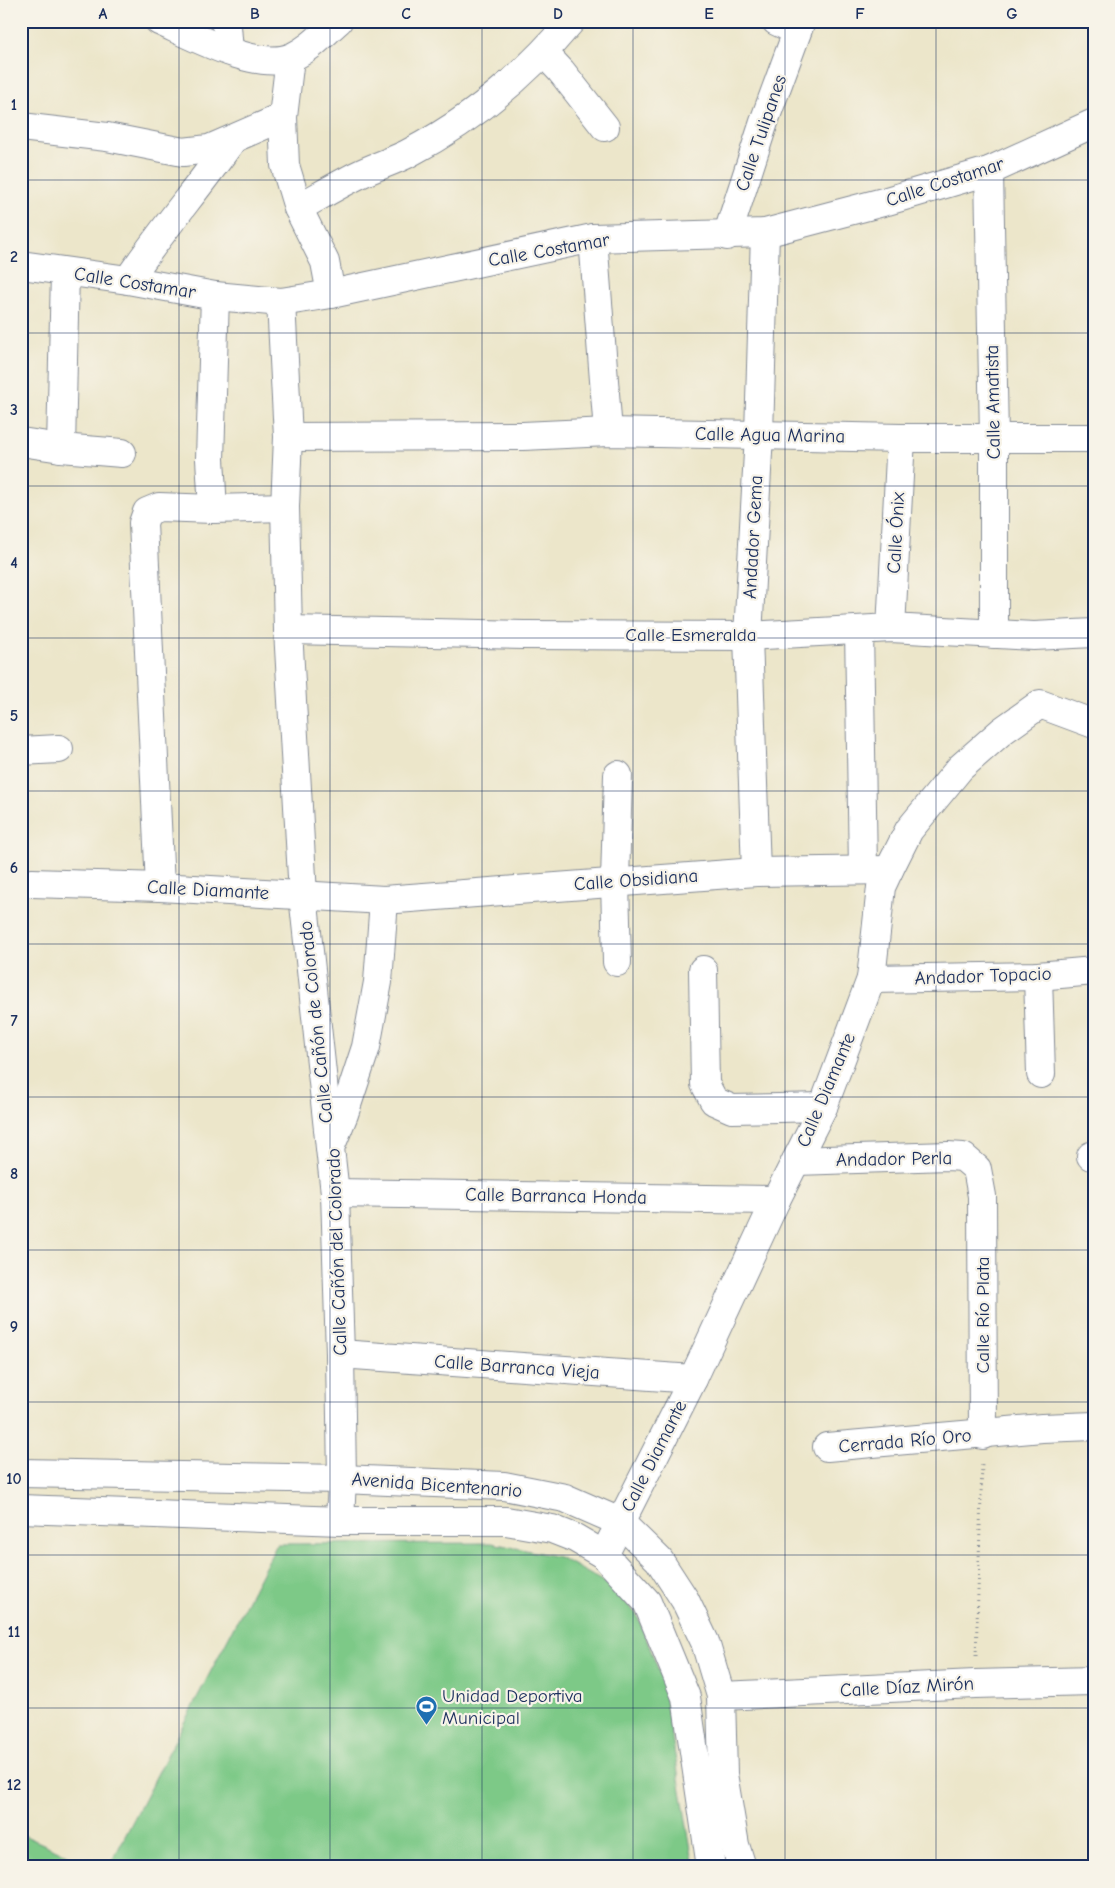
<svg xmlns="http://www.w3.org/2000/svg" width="1115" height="1888" font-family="'Comic Neue',sans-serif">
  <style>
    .green { fill: #7dc987; stroke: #4c7c72 }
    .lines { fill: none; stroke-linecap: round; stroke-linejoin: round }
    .minor-casing { stroke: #848a94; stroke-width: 30 }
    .tertiary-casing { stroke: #848a94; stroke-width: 30 }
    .secondary-casing { stroke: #848a94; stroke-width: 30 }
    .path { stroke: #848a94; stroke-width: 3; stroke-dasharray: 1 4; stroke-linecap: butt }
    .minor { stroke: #fff; stroke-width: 28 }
    .tertiary { stroke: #fff; stroke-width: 28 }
    .secondary { stroke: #fff; stroke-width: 28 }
    .grid { fill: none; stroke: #1b2f5e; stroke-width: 1; stroke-opacity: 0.55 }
    .labels { text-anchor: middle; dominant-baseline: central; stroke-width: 4.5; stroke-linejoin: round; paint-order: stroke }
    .street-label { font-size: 19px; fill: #1b2f5e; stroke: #f7f3e8 }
    .poi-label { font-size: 19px; fill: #1b2f5e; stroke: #f7f3e8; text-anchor: start }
    .neatline { fill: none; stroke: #1b2f5e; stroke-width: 2 }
    .grid-label { font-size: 16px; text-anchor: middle; font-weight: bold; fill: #1b2f5e }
  </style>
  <rect width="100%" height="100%" fill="#f7f3e8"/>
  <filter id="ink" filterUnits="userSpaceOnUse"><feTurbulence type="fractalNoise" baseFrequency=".02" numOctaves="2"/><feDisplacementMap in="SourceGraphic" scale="10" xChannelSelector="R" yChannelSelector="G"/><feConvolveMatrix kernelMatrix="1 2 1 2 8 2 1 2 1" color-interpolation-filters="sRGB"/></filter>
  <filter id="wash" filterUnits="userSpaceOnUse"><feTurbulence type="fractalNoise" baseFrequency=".0096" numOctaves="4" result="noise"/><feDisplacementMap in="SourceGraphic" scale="20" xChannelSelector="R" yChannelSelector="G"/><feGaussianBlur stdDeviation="1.12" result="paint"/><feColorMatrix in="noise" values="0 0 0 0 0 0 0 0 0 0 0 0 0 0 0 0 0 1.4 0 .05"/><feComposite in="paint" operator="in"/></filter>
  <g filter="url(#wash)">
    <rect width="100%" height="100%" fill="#ece6ca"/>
    <!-- green -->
    <g class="green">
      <path d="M492,1543L559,1557L611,1586L637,1615L662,1679L694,1867H109L277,1544Z"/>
      <path d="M21,1834L94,1867H21Z"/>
    </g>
  </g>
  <g filter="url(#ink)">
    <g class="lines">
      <defs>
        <g id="minor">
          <path d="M159,21C191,35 257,72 292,57C310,49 323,34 338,21"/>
          <path d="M224,21L227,26L229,51"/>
          <path d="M776,21L797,31"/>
          <path d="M544,53L561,71L605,127"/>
          <path d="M290,58L283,117L285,165L298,208L325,262L331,294"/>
          <path d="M21,127L107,137L183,152L209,149L283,117"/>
          <path d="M989,171L994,438V634"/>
          <path d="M298,208C318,197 338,185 358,175C374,167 391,162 407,154C470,121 526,75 571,21"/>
          <path d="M727,236L765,119L801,21"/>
          <path d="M593,238L608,432"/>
          <path d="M21,265L128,280L215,296L281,302L331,294L593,238L765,233L887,201L989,171L1094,123"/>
          <path d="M128,280C161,231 199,187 233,139"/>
          <path d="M281,302L288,437L285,507L288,630L303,895L330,1148"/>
          <path d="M288,437L523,436L608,432L901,438H1094"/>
          <path d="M21,442L61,448L122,453"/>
          <path d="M61,448L65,272"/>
          <path d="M213,509L210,459L215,296"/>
          <path d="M891,628L901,438"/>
          <path d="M288,630L524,635L748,636L891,628L1034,636L1094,633"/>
          <path d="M859,630L863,869"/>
          <path d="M21,751L59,749"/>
          <path d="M756,872L748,636L759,434L765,233"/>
          <path d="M32,883L160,887L384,900L756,872L889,870"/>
          <path d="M160,887L143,523L147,512L159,507L213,509L285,507"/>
          <path d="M617,962L615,881L618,775"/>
          <path d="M703,970L705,1084L714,1101L732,1109L823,1107"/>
          <path d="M1038,976L1041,1074"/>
          <path d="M871,979L1038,976L1094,971"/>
          <path d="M1091,1156H1094"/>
          <path d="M796,1161L948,1156L963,1157L977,1169L982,1196L983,1435"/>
          <path d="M335,1193L776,1200"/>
          <path d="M340,1354L693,1379"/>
          <path d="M827,1447L1042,1428L1094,1426"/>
          <path d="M340,1521L342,1479L340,1354L335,1193L330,1148L344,1114L366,1047L378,982L384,900"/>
          <path d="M604,1555L693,1379L776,1200L823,1107L871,979L881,887L889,870L909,830L960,768L1002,731L1040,704L1094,724"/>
        </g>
        <path id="tertiary" d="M721,1696L975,1684L1094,1681"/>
        <g id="secondary">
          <path d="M21,1473L342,1479L504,1486L565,1498L620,1522L659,1560L685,1600L705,1642L721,1696L723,1774L735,1845L742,1867"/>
          <path d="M21,1509L340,1521H506L552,1529L575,1538L604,1555L647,1602L686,1697L711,1867"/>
        </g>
      </defs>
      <!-- minor casing -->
      <use href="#minor" class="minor-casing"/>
      <!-- tertiary casing -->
      <use href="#tertiary" class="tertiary-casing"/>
      <!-- secondary casing -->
      <use href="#secondary" class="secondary-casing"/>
      <!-- path -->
      <path class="path" d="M976,1656L982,1464"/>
      <!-- minor -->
      <use href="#minor" class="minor"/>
      <!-- tertiary -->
      <use href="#tertiary" class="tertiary"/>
      <!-- secondary -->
      <use href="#secondary" class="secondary"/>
    </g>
  </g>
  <!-- grid -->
  <path class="grid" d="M179,21V1867M330,21V1867M482,21V1867M633,21V1867M785,21V1867M936,21V1867M21,180H1094M21,333H1094M21,486H1094M21,638H1094M21,791H1094M21,944H1094M21,1097H1094M21,1250H1094M21,1402H1094M21,1555H1094M21,1708H1094"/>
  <!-- icons -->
  <defs>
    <symbol id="stadium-pin" viewBox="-11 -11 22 30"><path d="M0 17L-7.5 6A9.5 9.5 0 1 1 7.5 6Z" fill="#1f6fb2" stroke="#f7f3e8"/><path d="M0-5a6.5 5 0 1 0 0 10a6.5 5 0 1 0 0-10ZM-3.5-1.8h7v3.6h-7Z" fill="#fff"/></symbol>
  </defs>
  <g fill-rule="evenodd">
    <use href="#stadium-pin" x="414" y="1694" width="25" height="34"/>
  </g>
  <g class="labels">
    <!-- street labels -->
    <g class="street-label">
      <text transform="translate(761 133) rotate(-71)">Calle Tulipanes</text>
      <text transform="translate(945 182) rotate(-18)">Calle Costamar</text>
      <text transform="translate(549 250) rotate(-10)">Calle Costamar</text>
      <text transform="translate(135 283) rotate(9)">Calle Costamar</text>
      <text transform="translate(993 402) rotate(-91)">Calle Amatista</text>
      <text transform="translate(770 435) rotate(1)">Calle Agua Marina</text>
      <text transform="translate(896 533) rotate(-87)">Calle Ónix</text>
      <text transform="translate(753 537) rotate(-87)">Andador Gema</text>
      <text x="691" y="635">Calle Esmeralda</text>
      <text transform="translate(636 880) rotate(-4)">Calle Obsidiana</text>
      <text transform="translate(208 890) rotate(3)">Calle Diamante</text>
      <text transform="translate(983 976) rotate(-2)">Andador Topacio</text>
      <text transform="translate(316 1022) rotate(-96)">Calle Cañón de Colorado</text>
      <text transform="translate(826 1090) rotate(-67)">Calle Diamante</text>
      <text transform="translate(894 1159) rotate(-1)">Andador Perla</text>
      <text transform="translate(556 1196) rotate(1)">Calle Barranca Honda</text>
      <text transform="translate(337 1252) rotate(-92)">Calle Cañón del Colorado</text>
      <text transform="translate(983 1315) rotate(-90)">Calle Río Plata</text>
      <text transform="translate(517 1367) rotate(4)">Calle Barranca Vieja</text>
      <text transform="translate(905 1441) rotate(-5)">Cerrada Río Oro</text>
      <text transform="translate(654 1456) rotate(-63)">Calle Diamante</text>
      <text transform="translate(437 1485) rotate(4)">Avenida Bicentenario</text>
      <text transform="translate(907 1687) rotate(-3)">Calle Díaz Mirón</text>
    </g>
    <!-- poi labels -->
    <g class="poi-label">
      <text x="442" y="1696">Unidad Deportiva<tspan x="442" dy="22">Municipal</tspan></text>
    </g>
  </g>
  <!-- margin -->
  <rect width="1115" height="1888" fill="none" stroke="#f7f3e8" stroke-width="55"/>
  <rect x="28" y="28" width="1060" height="1832" class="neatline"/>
  <g class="grid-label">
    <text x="103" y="19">A</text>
    <text x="255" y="19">B</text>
    <text x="406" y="19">C</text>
    <text x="558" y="19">D</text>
    <text x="709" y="19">E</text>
    <text x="860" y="19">F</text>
    <text x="1012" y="19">G</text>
    <text x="14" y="110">1</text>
    <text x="14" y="262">2</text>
    <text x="14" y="415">3</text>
    <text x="14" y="568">4</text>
    <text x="14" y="721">5</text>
    <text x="14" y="873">6</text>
    <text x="14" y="1026">7</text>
    <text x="14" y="1179">8</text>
    <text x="14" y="1332">9</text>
    <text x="14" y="1484">10</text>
    <text x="14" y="1637">11</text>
    <text x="14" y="1790">12</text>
  </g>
</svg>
